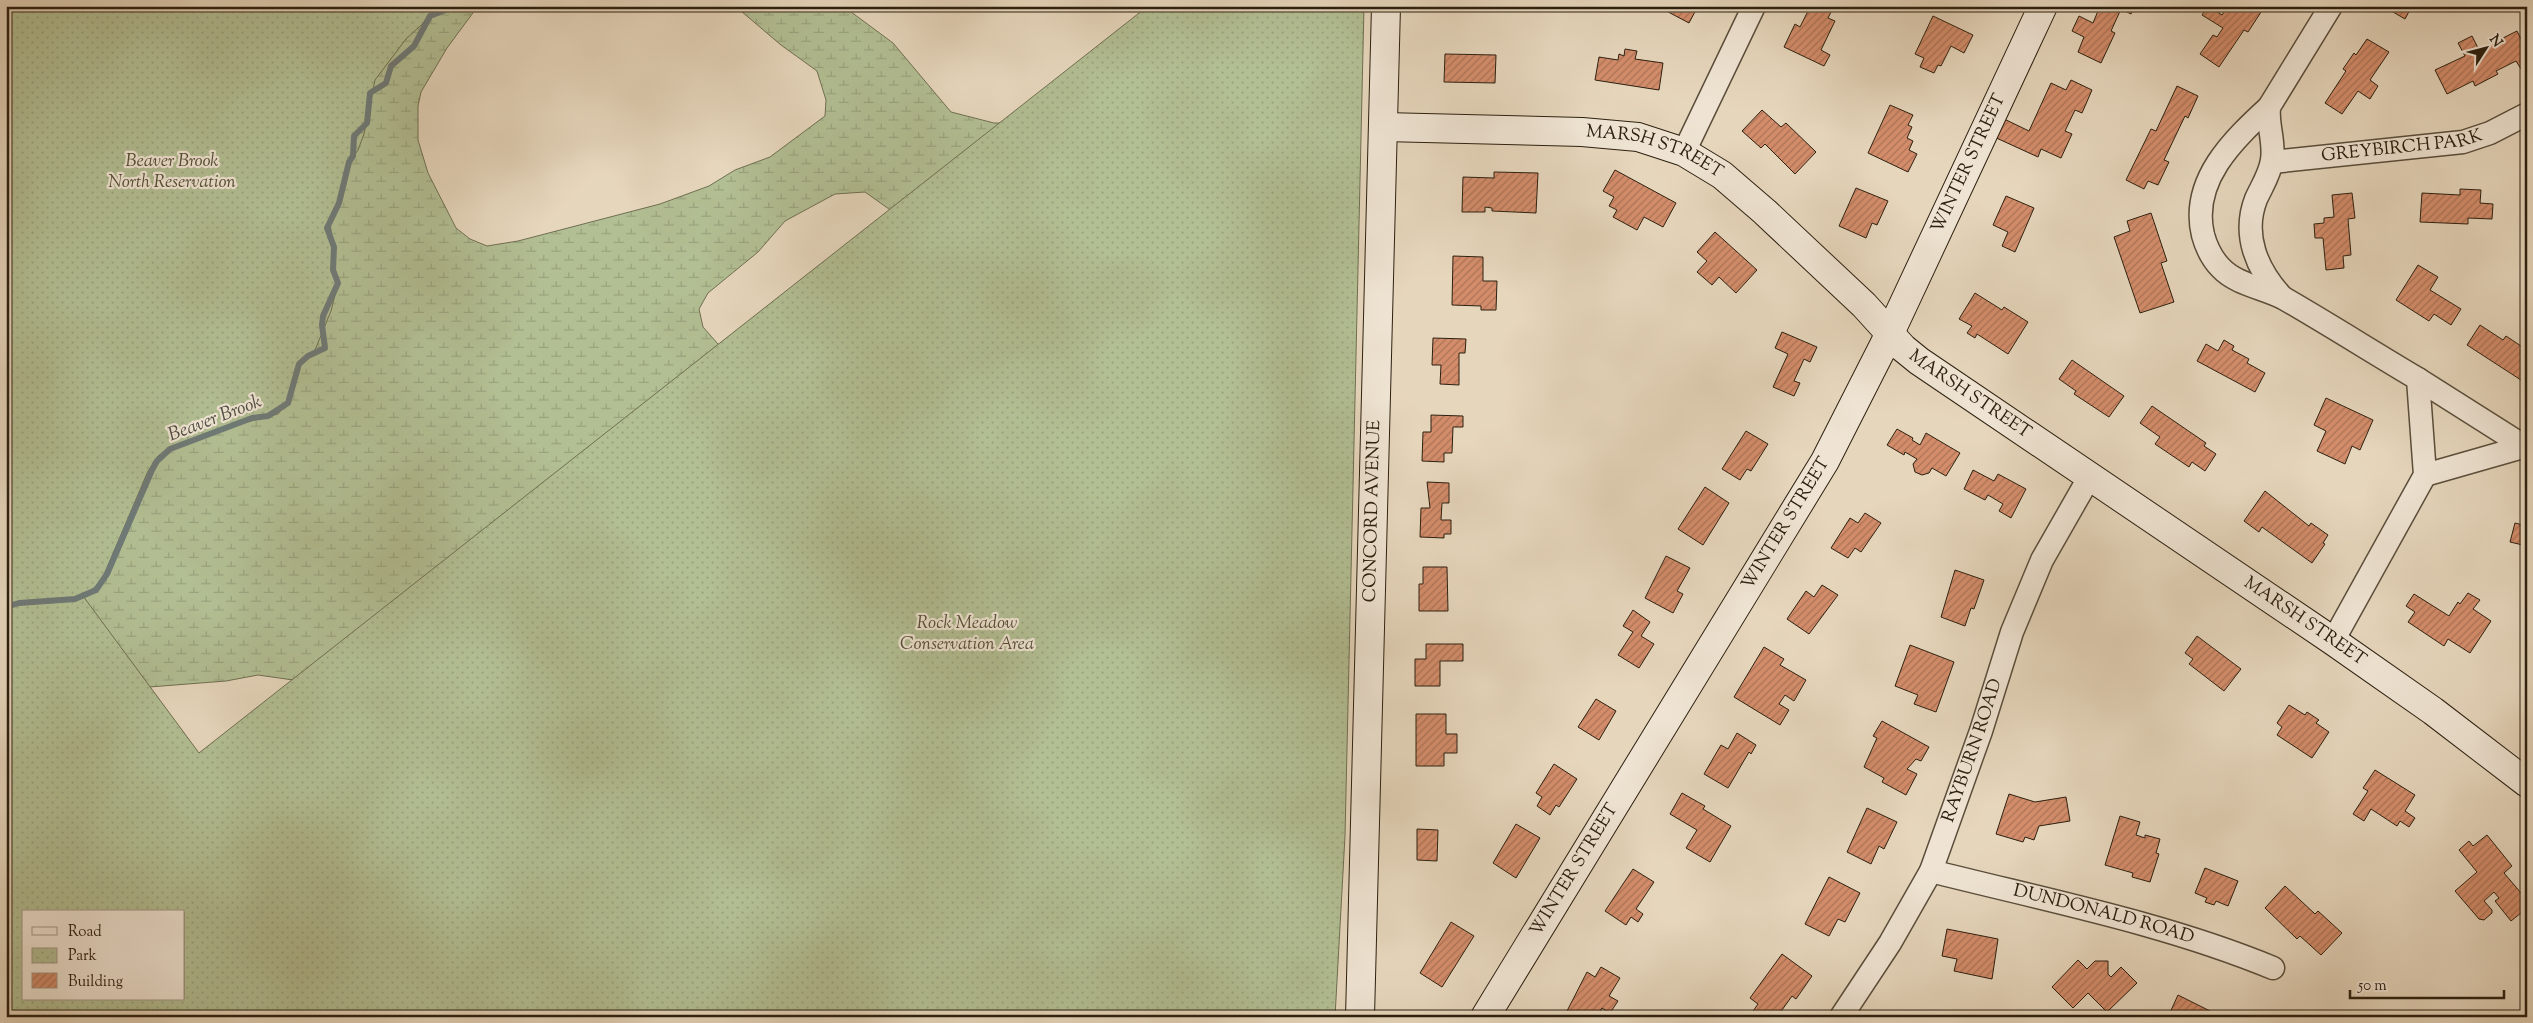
<svg xmlns="http://www.w3.org/2000/svg" width="2533" height="1023" font-family="'Sorts Mill Goudy',serif">
  <style>
    .wetland { fill: url(#wetland-marsh); stroke: #6f6f52 }
    .park { fill: url(#park-dots); stroke: #6f6f52; fill-rule: evenodd }
    .lines { fill: none; stroke-linecap: round; stroke-linejoin: round }
    .stream { stroke: #6f7a77; stroke-width: 6 }
    .building { fill: url(#building-hatch); stroke: #2c2010 }
    .street-casing { stroke: #5a4e3b; stroke-width: 25 }
    .secondary-casing { stroke: #2c2010; stroke-width: 30 }
    .street { stroke: #efe4d3; stroke-width: 22 }
    .secondary { stroke: #efe4d3; stroke-width: 28 }
    .labels { text-anchor: middle; dominant-baseline: central; stroke-width: 4.5; stroke-linejoin: round; paint-order: stroke }
    .street-label { font-size: 18px; fill: #2c2010; stroke: #efe4d3 }
    .park-label { font-size: 18px; font-style: italic; fill: #544f37; stroke: #efe4d3 }
    .water-label { font-size: 19px; font-style: italic; fill: #4e4d44; stroke: #efe4d3 }
  </style>
  <defs>
    <pattern id="wetland-marsh" width="20" height="14" patternUnits="userSpaceOnUse" patternTransform="scale(1.25)"><rect width="20" height="14" fill="#b2be93"/><path d="M1 5h8M5 5V1M11 12h8M15 12V8" fill="none" stroke="#99a37e"/></pattern>
    <pattern id="park-dots" width="8" height="8" patternUnits="userSpaceOnUse" patternTransform="scale(1.25)"><rect width="8" height="8" fill="#b2be93"/><path d="M2 2h.1M6 6h.1" fill="none" stroke="#99a37e" stroke-width="1.8" stroke-linecap="round"/></pattern>
    <pattern id="building-hatch" width="6" height="6" patternUnits="userSpaceOnUse" patternTransform="scale(1.25)"><rect width="6" height="6" fill="#d48d6b"/><path d="M-1 1l2-2M0 6l6-6M5 7l2-2" fill="none" stroke="#ac7357"/></pattern>
  </defs>
  <rect width="100%" height="100%" fill="#e6d6bc"/>
  <filter id="stains"><feTurbulence type="fractalNoise" baseFrequency=".004" numOctaves="4"/><feColorMatrix values="0 0 0 0 .2 0 0 0 0 .09 0 0 0 0 .02 0 0 0 .5 -.17"/></filter>
  <radialGradient id="worn" r=".72"><stop offset=".6" stop-color="#630" stop-opacity="0"/><stop offset="1" stop-color="#630" stop-opacity=".3"/></radialGradient>
  <!-- wetland -->
  <path class="wetland" d="M232,6H478L447,48L421,92L418,106V140L428,173L456,228L470,239L487,246L518,241L660,204L709,186L735,170L770,157L825,116L826,100L817,71L781,45L735,6H843L893,43L951,112L994,123H1024L896,214L865,192L835,194L785,221L758,252L708,293L699,309L703,327L718,344L735,353L314,683L258,675L226,681L111,690L6,589Z"/>
  <!-- park -->
  <path class="park" d="M6,6H450L440,8L406,39L375,80L364,134L358,150L348,164L342,194L330,222L337,287L331,311L313,355L301,362L292,387L290,400L278,414L217,430L168,449L158,456L148,471L103,577L95,587L83,596L199,753L1148,6H1364L1345,836L1335,1017H6ZM24,912H184V999H24Z"/>
  <g class="lines">
    <!-- stream -->
    <path class="stream" d="M6,607L19,603L75,599L96,590L107,574L152,470L157,461L170,449L252,418L268,416L288,403L299,364L308,356L325,348L322,325L323,316L338,283L333,270L334,247L327,228L339,203L349,162L353,156L354,136L367,123L370,93L386,83L391,66L414,46L430,16L455,6"/>
  </g>
  <!-- building -->
  <g class="building">
    <path d="M1657,6H1698L1689,23Z"/>
    <path d="M1813,6L1833,8L1828,18L1835,21L1821,50L1830,55L1824,66L1784,47L1795,24L1800,27L1809,9L1812,10Z"/>
    <path d="M2100,6H2135L2131,14L2121,9L2111,31L2115,33L2101,63L2078,52L2084,37L2072,31L2079,16L2093,23Z"/>
    <path d="M2208,6L2222,15L2228,6H2265L2248,32L2244,30L2219,67L2200,54L2213,35L2217,37L2223,28L2202,15Z"/>
    <path d="M2389,6H2412L2405,19L2388,9Z"/>
    <path d="M1933,16L1973,35L1964,53L1951,46L1941,66L1938,65L1934,73L1920,67L1924,58L1915,54Z"/>
    <path d="M2517,31L2523,43L2527,41V66L2521,69L2516,61L2496,71L2498,74L2475,86L2473,81L2447,94L2435,70L2465,56L2458,43L2472,36L2479,50Z"/>
    <path d="M2367,39L2389,52L2370,80L2378,86L2370,99L2358,91L2342,114L2325,103L2346,71L2343,69L2354,53L2356,55Z"/>
    <path d="M1625,49L1637,51L1635,59L1663,63L1659,90L1595,80L1599,57L1618,60L1619,54L1624,56Z"/>
    <path d="M1445,54L1496,55L1495,83L1444,82Z"/>
    <path d="M2071,80L2092,90L2082,113L2075,110L2065,131L2072,134L2061,158L2041,149L2038,157L1992,136L2000,117L2029,131L2051,83L2066,90Z"/>
    <path d="M2177,86L2198,96L2188,118L2185,116L2164,160L2169,162L2158,185L2148,181L2144,189L2126,180L2151,129L2156,131Z"/>
    <path d="M1890,105L1913,115L1908,125L1912,127L1907,138L1913,141L1909,150L1917,154L1908,172L1868,153Z"/>
    <path d="M1762,110L1781,127L1786,123L1816,152L1795,174L1765,144L1761,148L1742,131Z"/>
    <path d="M1615,170L1676,203L1663,227L1644,217L1637,230L1613,217L1617,210L1609,206L1614,197L1603,191Z"/>
    <path d="M1494,172L1538,173L1536,213L1492,211V208L1485,207V212H1462L1463,177L1494,178Z"/>
    <path d="M1856,188L1888,201L1877,225L1872,223L1866,238L1839,226Z"/>
    <path d="M2460,189L2481,190L2480,203L2493,204L2492,219L2468,218V224L2420,222L2422,193L2460,195Z"/>
    <path d="M2352,193L2355,218L2348,219L2351,255L2343,256L2344,268L2326,270L2323,238H2315L2314,224L2324,223V218L2334,217L2332,195Z"/>
    <path d="M2006,196L2034,208L2015,252L2002,246L2008,232L1993,225Z"/>
    <path d="M2151,213L2167,261L2161,263L2174,302L2140,313L2114,237L2130,231L2127,221Z"/>
    <path d="M1715,232L1757,270L1736,293L1719,277L1712,285L1697,272L1707,261L1697,252Z"/>
    <path d="M1453,256L1483,257V281H1497L1496,310H1481V306L1452,305Z"/>
    <path d="M2418,265L2438,277L2430,290L2461,309L2451,325L2434,314L2429,321L2396,300Z"/>
    <path d="M1975,293L2002,310L2004,307L2028,322L2008,354L1977,334L1975,338L1967,333L1972,326L1959,319Z"/>
    <path d="M2480,325L2503,340L2506,336L2527,350V377L2524,382L2467,345Z"/>
    <path d="M1782,332L1817,347L1810,362L1804,359L1794,381L1800,383L1794,396L1773,387L1788,354L1775,348Z"/>
    <path d="M1433,338L1466,339L1465,353H1459V385L1440,384L1441,365H1432Z"/>
    <path d="M2224,340L2234,346L2232,350L2249,359L2247,363L2265,373L2255,392L2197,361L2206,344L2218,351Z"/>
    <path d="M2072,360L2124,396L2109,417L2074,394L2076,391L2059,379Z"/>
    <path d="M2326,398L2373,420L2360,450L2352,446L2345,464L2317,451L2326,431L2314,425Z"/>
    <path d="M2152,406L2206,443L2204,446L2216,454L2205,471L2192,462L2189,467L2155,444L2160,437L2140,423Z"/>
    <path d="M1431,415L1463,416V427H1453L1452,453H1444V462L1422,461L1423,432H1431Z"/>
    <path d="M1897,429L1913,438L1912,440L1920,445L1926,433L1960,453L1946,476L1932,468L1929,473L1922,475L1915,472L1913,464L1917,459L1905,452L1904,455L1887,445Z"/>
    <path d="M1746,431L1768,444L1751,471L1747,469L1740,480L1722,469Z"/>
    <path d="M1973,470L1994,481L1998,474L2026,489L2011,518L1999,511L2003,504L1988,495L1985,500L1964,489Z"/>
    <path d="M1427,482L1449,483V503H1442L1441,520H1451V534H1444V538L1420,537L1421,508H1430Z"/>
    <path d="M1705,487L1729,503L1703,545L1678,529Z"/>
    <path d="M2265,491L2309,526L2311,523L2328,535L2323,543L2325,544L2312,563L2262,527L2259,532L2244,521Z"/>
    <path d="M1865,513L1881,523L1861,552L1855,548L1848,558L1831,548L1850,518L1858,523Z"/>
    <path d="M2515,523L2527,526V546L2510,542Z"/>
    <path d="M1666,556L1690,568L1677,591L1683,594L1673,613L1645,598Z"/>
    <path d="M1423,567H1447L1448,611H1419V584H1423Z"/>
    <path d="M1955,570L1984,580L1974,609L1971,608L1965,626L1941,617Z"/>
    <path d="M1822,585L1838,595L1809,634L1787,619L1806,591L1814,597Z"/>
    <path d="M2468,593L2480,600L2473,609L2491,621L2470,653L2448,639L2444,646L2408,622L2415,612L2406,606L2414,594L2449,616L2458,602L2460,604Z"/>
    <path d="M1633,610L1650,622L1641,636L1654,644L1639,668L1618,655L1633,632L1623,626Z"/>
    <path d="M2197,636L2241,669L2224,691L2189,664L2193,659L2185,653Z"/>
    <path d="M1426,644H1463V661H1440V686H1415V659H1426Z"/>
    <path d="M1910,645L1954,662L1936,712L1914,704L1918,695L1895,686Z"/>
    <path d="M1764,647L1784,659L1780,665L1806,680L1794,701L1785,695L1779,704L1789,710L1780,725L1734,697Z"/>
    <path d="M1596,699L1616,711L1599,740L1578,727Z"/>
    <path d="M2289,705L2305,715L2307,712L2319,720L2316,723L2329,732L2312,758L2277,735L2282,727L2277,723Z"/>
    <path d="M1416,714H1446V734H1457V753H1444V766H1416Z"/>
    <path d="M1882,721L1929,747L1921,761L1916,759L1907,769L1917,774L1906,795L1882,782L1884,778L1864,767L1877,738L1873,736Z"/>
    <path d="M1737,733L1756,745L1751,754L1749,752L1728,788L1704,774L1721,745L1728,749Z"/>
    <path d="M1554,764L1577,779L1559,807L1556,805L1550,815L1537,806L1542,797L1536,793Z"/>
    <path d="M2375,770L2415,795L2405,811L2415,818L2409,827L2400,821L2397,826L2371,809L2364,821L2353,814L2368,791L2363,788Z"/>
    <path d="M1682,793L1705,806L1703,809L1731,826L1710,862L1686,848L1697,830L1670,814Z"/>
    <path d="M2009,794L2035,802L2066,797L2070,821L2039,826L2034,840L2025,837L2023,842L1996,834Z"/>
    <path d="M1867,808L1897,822L1884,849L1879,846L1871,864L1847,852Z"/>
    <path d="M2120,816L2140,822L2136,835L2145,838V835L2160,839L2156,853L2159,854L2150,882L2132,877L2133,873L2105,865Z"/>
    <path d="M1516,824L1540,838L1516,878L1493,863Z"/>
    <path d="M1417,829L1438,830L1437,861L1417,860Z"/>
    <path d="M2487,835L2512,866L2504,873L2527,900V908L2511,921L2495,901L2499,898L2494,892L2484,901L2492,910V913L2484,920L2479,919L2455,891L2477,872L2459,850L2469,841L2473,846Z"/>
    <path d="M2205,868L2238,881L2228,906L2216,901L2214,905L2205,902L2207,898L2195,893Z"/>
    <path d="M1633,869L1654,882L1636,909L1643,914L1638,922L1631,917L1626,925L1605,911Z"/>
    <path d="M1829,877L1860,893L1845,922L1838,919L1829,936L1805,924Z"/>
    <path d="M2285,886L2315,914L2318,911L2342,933L2321,955L2300,936L2297,939L2265,908Z"/>
    <path d="M1451,922L1474,936L1442,987L1420,973Z"/>
    <path d="M1947,929L1998,939L1992,979L1954,971L1957,959L1942,956Z"/>
    <path d="M1782,954L1812,976L1796,999L1792,996L1777,1017H1749L1758,1004L1750,998Z"/>
    <path d="M2078,960L2087,969L2095,961H2108V974L2111,977L2121,967L2137,983L2107,1012L2088,993L2073,1008L2052,987Z"/>
    <path d="M1601,967L1620,978L1609,996L1618,1001L1610,1013L1602,1008L1597,1017H1576L1567,1011L1587,972L1595,977Z"/>
    <path d="M2178,995L2222,1017H2168Z"/>
  </g>
  <g class="lines">
    <defs>
      <g id="street">
        <path d="M2269,107C2233,140 2190,181 2203,235C2206,246 2212,259 2221,268C2237,285 2265,288 2285,299C2330,325 2374,353 2418,379L2425,475L2333,641"/>
        <path d="M1684,152L1754,6"/>
        <path id="s1" d="M2272,162L2463,142L2490,133L2527,114"/>
        <path d="M2282,297C2257,270 2242,235 2256,199C2262,186 2270,174 2272,160C2275,142 2267,125 2269,107L2331,6"/>
        <path d="M2418,379L2527,448"/>
        <path d="M2425,475L2523,447"/>
        <path id="s2" d="M1931,871C2045,900 2164,923 2273,968"/>
        <path id="s3" d="M1841,1017L1890,943L1931,871L1981,731L2012,632L2042,560L2090,476"/>
      </g>
      <g id="secondary">
        <path id="s4" d="M1384,127L1582,132L1638,137L1684,152L1722,175L1765,212L1864,305L1903,348L1919,361L2333,641L2433,711L2527,783"/>
        <path id="s5" d="M1360,1017L1386,6"/>
        <path id="s6" d="M1485,1017L1825,461L1890,333L2043,6"/>
      </g>
    </defs>
    <!-- street casing -->
    <use href="#street" class="street-casing"/>
    <!-- secondary casing -->
    <use href="#secondary" class="secondary-casing"/>
    <!-- street -->
    <use href="#street" class="street"/>
    <!-- secondary -->
    <use href="#secondary" class="secondary"/>
  </g>
  <g class="labels">
    <!-- street labels -->
    <g class="street-label">
      <text stroke="none"><textPath href="#s1" startOffset="131">GREYBIRCH PARK</textPath></text>
      <text stroke="none"><textPath href="#s4" startOffset="274">MARSH STREET</textPath></text>
      <text stroke="none"><textPath href="#s6" startOffset="982">WINTER STREET</textPath></text>
      <text stroke="none"><textPath href="#s4" startOffset="679">MARSH STREET</textPath></text>
      <text stroke="none"><textPath href="#s5" startOffset="506">CONCORD AVENUE</textPath></text>
      <text stroke="none"><textPath href="#s6" startOffset="578">WINTER STREET</textPath></text>
      <text stroke="none"><textPath href="#s4" startOffset="1084">MARSH STREET</textPath></text>
      <text stroke="none"><textPath href="#s3" startOffset="299">RAYBURN ROAD</textPath></text>
      <text stroke="none"><textPath href="#s6" startOffset="172">WINTER STREET</textPath></text>
      <text stroke="none"><textPath href="#s2" startOffset="178">DUNDONALD ROAD</textPath></text>
    </g>
    <!-- park labels -->
    <g class="park-label">
      <text x="172" y="162">Beaver Brook<tspan x="172" dy="21">North Reservation</tspan></text>
      <text x="967" y="624">Rock Meadow<tspan x="967" dy="21">Conservation Area</tspan></text>
    </g>
    <!-- water labels -->
    <g class="water-label">
      <text transform="translate(215 419) rotate(-21)">Beaver Brook</text>
    </g>
  </g>
  <!-- margin -->
  <rect width="2533" height="1023" fill="none" stroke="#e6d6bc" stroke-width="25"/>
  <rect x="8" y="8" width="2518" height="1008" fill="none" stroke="#2c2010" stroke-width="2.5"/>
  <rect x="12" y="12" width="2508" height="998" fill="none" stroke="#2c2010"/>
  <!-- legend -->
  <rect x="22" y="910" width="162" height="90" fill="#efe4d3" stroke="#a19685"/>
  <rect x="32" y="927" width="25" height="8" fill="#efe4d3" stroke="#a19685"/>
  <text x="68" y="936" font-size="15" fill="#2c2010">Road</text>
  <rect x="32" y="948" width="25" height="15" fill="url(#park-dots)" stroke="#a19685"/>
  <text x="68" y="960" font-size="15" fill="#2c2010">Park</text>
  <rect x="32" y="973" width="25" height="15" fill="url(#building-hatch)" stroke="#a19685"/>
  <text x="68" y="986" font-size="15" fill="#2c2010">Building</text>
  <!-- north arrow -->
  <g transform="translate(2486 48) rotate(54)" stroke="#efe4d3" stroke-width="4" paint-order="stroke">
  <path d="M0-4L9 19L0 12L-9 19Z" fill="#2c2010"/>
  <text y="-8" font-size="14" font-weight="bold" text-anchor="middle" fill="#2c2010">N</text>
  </g>
  <!-- scale -->
  <path d="M2350 990v8h154v-8" fill="none" stroke="#2c2010" stroke-width="2.5"/>
  <text x="2358" y="990" font-size="15" fill="#2c2010" stroke="#efe4d3" stroke-width="4" paint-order="stroke">50 m</text>
  <rect width="100%" height="100%" filter="url(#stains)"/>
  <rect width="100%" height="100%" fill="url(#worn)"/>
</svg>
